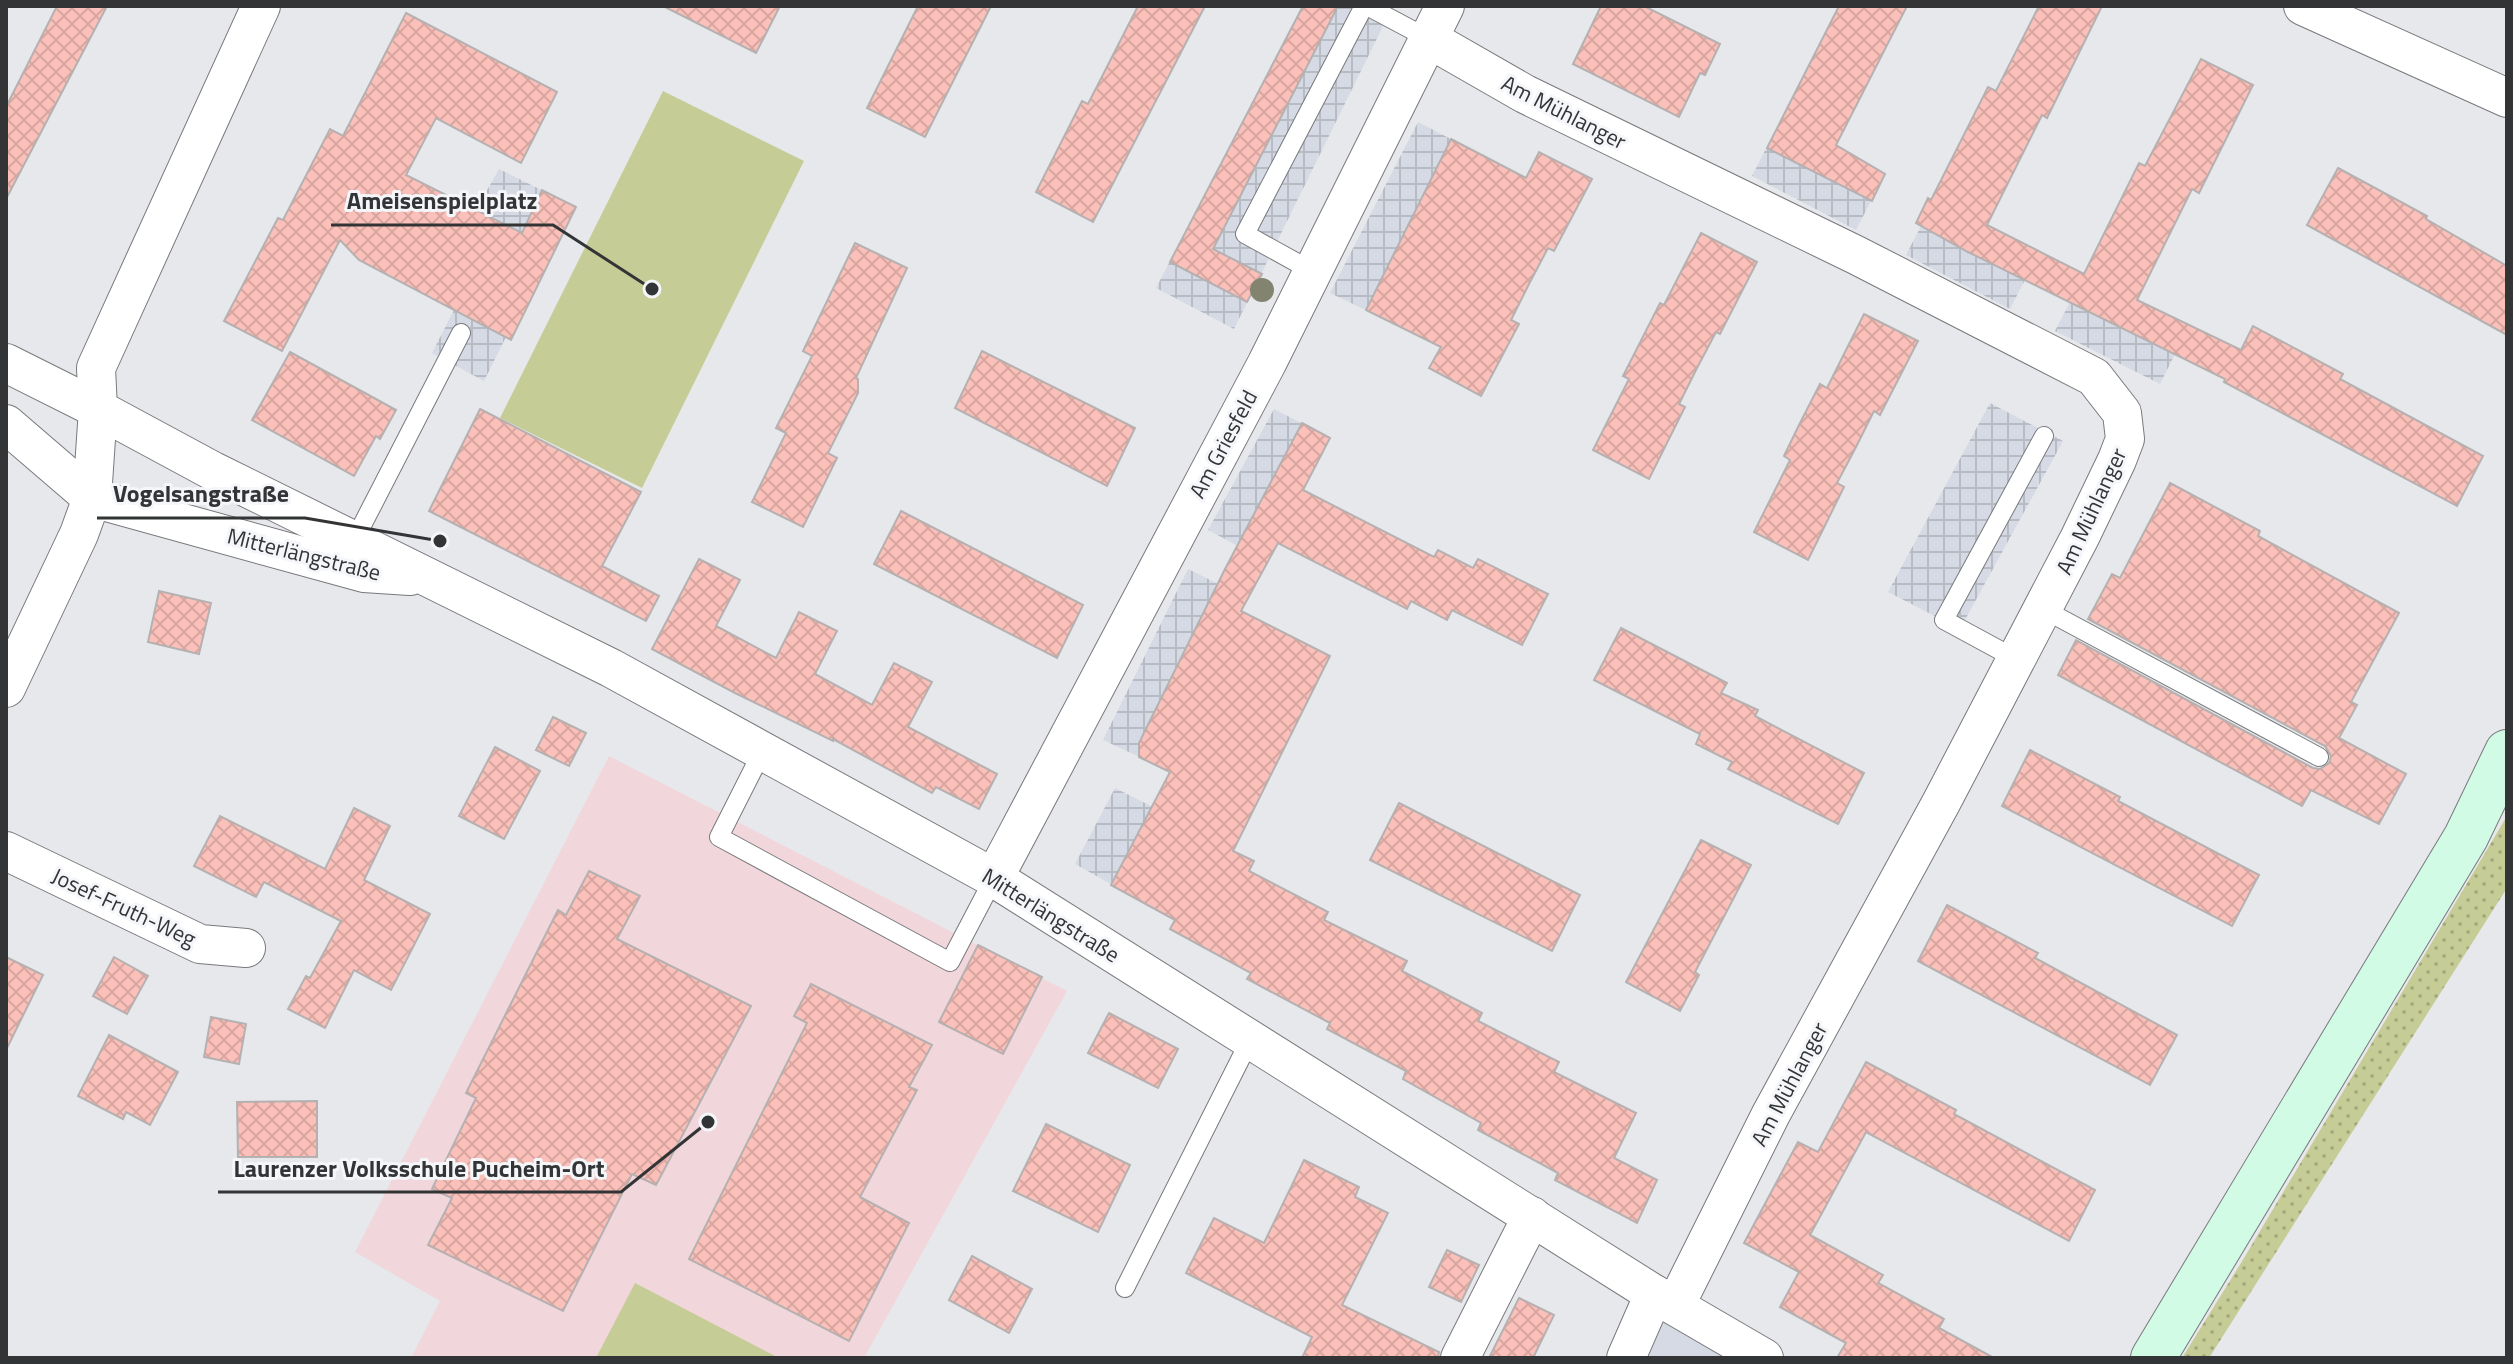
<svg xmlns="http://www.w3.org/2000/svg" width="2513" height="1364" font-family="'Titillium Web',sans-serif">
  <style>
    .built { fill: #d5dae4 }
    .industrial { fill: url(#industrial-grid) }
    .education { fill: #f1d7db }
    .grass { fill: url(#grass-dots) }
    .park { fill: #c6cc96 }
    .building { fill: url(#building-cross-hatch); stroke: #b5b1b1; stroke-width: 2 }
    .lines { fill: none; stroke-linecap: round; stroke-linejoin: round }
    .lane-casing { stroke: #78797c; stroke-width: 20 }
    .street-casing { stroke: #78797c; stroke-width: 40 }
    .secondary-casing { stroke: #78797c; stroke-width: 46 }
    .lane { stroke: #fff; stroke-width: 18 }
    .street { stroke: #fff; stroke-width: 38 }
    .secondary { stroke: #d1fbe4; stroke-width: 44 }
    .tree { fill: #828470 }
    .labels { text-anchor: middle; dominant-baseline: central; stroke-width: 6; stroke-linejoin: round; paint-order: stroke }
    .street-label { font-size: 22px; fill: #333435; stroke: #f4f6f9 }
    .leader { fill: none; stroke: #333435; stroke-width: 3 }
    .callout-dot { fill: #333435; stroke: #f4f6f9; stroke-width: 3 }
    .callout-label { font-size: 24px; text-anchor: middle; font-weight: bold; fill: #333435; stroke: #f4f6f9; stroke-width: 6; stroke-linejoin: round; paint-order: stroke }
  </style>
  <defs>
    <pattern id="industrial-grid" width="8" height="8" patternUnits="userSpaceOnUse" patternTransform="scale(2)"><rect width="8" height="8" fill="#d5dae4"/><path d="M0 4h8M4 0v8" fill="none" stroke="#b7bcc4"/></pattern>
    <pattern id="grass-dots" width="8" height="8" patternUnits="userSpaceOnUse" patternTransform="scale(2)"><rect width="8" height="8" fill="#c6cc96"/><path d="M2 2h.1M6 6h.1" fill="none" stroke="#a1a67b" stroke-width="1.8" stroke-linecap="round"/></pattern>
    <pattern id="building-cross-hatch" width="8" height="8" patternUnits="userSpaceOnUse" patternTransform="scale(2)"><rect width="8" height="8" fill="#fcc0ba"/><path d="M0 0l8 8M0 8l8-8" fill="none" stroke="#d8a6a0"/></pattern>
  </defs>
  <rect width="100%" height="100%" fill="#e7e8ec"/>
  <!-- built -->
  <path class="built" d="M1663,1309L1747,1358H1640Z"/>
  <!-- industrial -->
  <g class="industrial">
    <path d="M1302,6H1393L1234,329L1156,288Z"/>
    <path d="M1781,119L1885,174L1856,230L1752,176Z"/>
    <path d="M1418,122L1480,154L1395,324L1330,293Z"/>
    <path d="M499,169L576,207L511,340L506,337L484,381L432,353L454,310L399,281L443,193L476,210Z"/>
    <path d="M1935,199L2040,251L2010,309L1906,255Z"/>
    <path d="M2085,273L2189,326L2160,384L2055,331Z"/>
    <path d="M1990,403L2063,441L1960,629L1888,592Z"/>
    <path d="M1274,409L1330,438L1266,561L1208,530Z"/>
    <path d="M1188,569L1247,598L1163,768L1103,740Z"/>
    <path d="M1115,788L1183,822L1141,901L1075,864Z"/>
  </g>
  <!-- education -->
  <path class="education" d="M609,756L1067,991L864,1358H411L440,1301L355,1252Z"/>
  <!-- grass -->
  <path class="grass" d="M2507,816V888L2209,1358H2182L2241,1263Z"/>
  <!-- park -->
  <g class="park">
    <path d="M663,91L804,161L642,488L500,418Z"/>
    <path d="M635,1283L779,1358H596Z"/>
  </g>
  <!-- building -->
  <g class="building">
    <path d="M57,6H107L6,199V107Z"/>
    <path d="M663,6H780L756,53Z"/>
    <path d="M918,6H991L925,137L867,108Z"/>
    <path d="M1138,6H1205L1093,222L1036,192L1082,101L1088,104Z"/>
    <path d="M1303,6H1338L1213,249L1262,274L1247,302L1170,262Z"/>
    <path d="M1601,6H1644L1720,44L1705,75L1700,73L1679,117L1573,64Z"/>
    <path d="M1839,6H1907L1836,145L1885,174L1872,201L1767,148Z"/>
    <path d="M2039,6H2102L2047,118L2042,115L1987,225L2084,274L2139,163L2145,166L2201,59L2253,85L2199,193L2192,189L2137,300L2241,350L2253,326L2343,374L2340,379L2483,456L2457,506L2224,382L2225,379L1968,252L1916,223L1928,198L1931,200L1988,87L1996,91Z"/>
    <path d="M406,13L557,92L521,163L436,118L406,175L522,233L542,190L576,207L511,340L359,260L340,240L282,351L224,321L278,218L283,220L330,129L343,136Z"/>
    <path d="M1451,139L1526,178L1539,152L1592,179L1554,251L1548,248L1529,284L1511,320L1519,324L1481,396L1429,368L1441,347L1366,310Z"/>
    <path d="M2338,168L2427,216L2426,219L2507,266V335L2307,225Z"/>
    <path d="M1701,233L1757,262L1720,334L1716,332L1697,368L1679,404L1685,407L1649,479L1593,450L1629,379L1623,376L1660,303L1664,305Z"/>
    <path d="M855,243L907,268L856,378L858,379V393L828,453L837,458L803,527L752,502L786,433L776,428L812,356L803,351Z"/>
    <path d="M1864,314L1918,341L1880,415L1874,411L1856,447L1837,483L1844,487L1808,560L1754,532L1790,460L1784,456L1800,423L1820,384L1827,388Z"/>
    <path d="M982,351L1135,428L1107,486L955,408Z"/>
    <path d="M290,352L396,410L380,439L376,436L354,476L252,420Z"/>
    <path d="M480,409L641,492L602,566L659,596L646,621L429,511Z"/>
    <path d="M1302,423L1330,438L1303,490L1434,557L1438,550L1473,568L1478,559L1548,594L1522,645L1452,610L1447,620L1411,601L1407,609L1278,543L1241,611L1330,656L1233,851L1254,861L1249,871L1328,912L1324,920L1407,961L1402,971L1482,1013L1478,1021L1559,1062L1554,1072L1636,1113L1614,1158L1657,1180L1637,1223L1555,1180L1558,1173L1478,1130L1481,1123L1403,1079L1406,1071L1327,1029L1330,1023L1247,979L1251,973L1170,929L1175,920L1111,885L1170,772L1139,757V743L1225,569Z"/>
    <path d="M2170,483L2260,531L2258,536L2399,613L2351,702L2357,705L2339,738L2406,774L2379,824L2311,790L2302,806L2058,675L2076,640L2313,768L2320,769L2329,763L2331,756L2325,746L2088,619L2112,574L2120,578Z"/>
    <path d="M901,511L1083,605L1057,658L874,564Z"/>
    <path d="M699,559L740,580L716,626L776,658L799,612L837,631L815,674L872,705L894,663L932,682L908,727L997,774L979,809L936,787L932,793L833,739V741L735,693L652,649Z"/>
    <path d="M159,591L211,603L199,654L148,642Z"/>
    <path d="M1621,628L1727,683L1721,693L1758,710L1755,716L1864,773L1838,824L1728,769L1732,762L1696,744L1700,734L1594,680Z"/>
    <path d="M553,717L586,733L569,766L536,750Z"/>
    <path d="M495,747L540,771L504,839L459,816Z"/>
    <path d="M2030,750L2120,797L2118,801L2259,875L2232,926L2002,806Z"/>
    <path d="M1399,803L1580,895L1552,951L1370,860Z"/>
    <path d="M354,808L390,826L364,880L430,914L391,990L354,970L325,1028L288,1009L306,976L310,978L341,921L264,882L256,897L194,866L220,816L325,869Z"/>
    <path d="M1701,840L1751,865L1695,972L1699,975L1680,1011L1626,982Z"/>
    <path d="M589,871L640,896L617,939L751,1006L656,1185L632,1174L563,1311L428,1245L452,1198L432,1189L476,1098L466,1093L558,910L566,915Z"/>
    <path d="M1947,905L2038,953L2035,958L2177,1035L2150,1085L1918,961Z"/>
    <path d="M978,945L1042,977L1003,1054L939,1022Z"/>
    <path d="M6,957L43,975L6,1050Z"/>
    <path d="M114,957L148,976L127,1014L93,996Z"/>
    <path d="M811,984L932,1045L909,1087L917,1090L860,1197L909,1223L849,1341L689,1259L807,1023L794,1016Z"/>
    <path d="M1109,1013L1178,1049L1158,1088L1088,1053Z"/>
    <path d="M211,1017L246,1024L239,1064L204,1057Z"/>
    <path d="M109,1035L178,1072L150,1125L126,1112L123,1119L78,1096Z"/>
    <path d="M1866,1062L1956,1110L1954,1114L2095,1190L2069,1241L1866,1132L1810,1235L1883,1275L1878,1283L1944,1319L1939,1328L1994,1358H1837L1846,1343L1780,1307L1799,1272L1744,1243L1798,1142L1818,1152Z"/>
    <path d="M317,1101V1157H238L237,1102Z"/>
    <path d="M1046,1124L1130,1165L1098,1232L1013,1191Z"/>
    <path d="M1304,1160L1359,1187L1355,1197L1388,1213L1342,1305L1439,1352L1438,1358H1302L1312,1337L1186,1273L1214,1218L1264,1243Z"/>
    <path d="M1447,1250L1479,1265L1461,1302L1429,1287Z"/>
    <path d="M972,1256L1032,1289L1009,1333L949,1300Z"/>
    <path d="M1519,1298L1554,1315L1533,1358H1489Z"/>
  </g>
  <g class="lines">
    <defs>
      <g id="lane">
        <path d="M1367,6L1429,39"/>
        <path d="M1312,271L1245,234L1364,6"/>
        <path d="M355,539L461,333"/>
        <path d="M2043,609L2319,757"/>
        <path d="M2016,659L1944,620L2044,436"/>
        <path d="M763,750L719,837L950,962L994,878"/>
        <path d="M1125,1288L1251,1038"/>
      </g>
      <g id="street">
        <path d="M2303,6L2507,98"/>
        <path d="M1429,39L1525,94L1856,255L2094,377L2122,413L2125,439L2117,460L2080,537L1941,803L1771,1114L1675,1306"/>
        <path d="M6,363L98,409L213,471L611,668L994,878L1654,1294L1626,1358"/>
        <path d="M6,424L92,498L364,573L410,576"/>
        <path d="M6,688L79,534L92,498L98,409L96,368L261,6"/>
        <path d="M6,851L200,944L246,948"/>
        <path d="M994,878L1267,363L1445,6"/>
        <path d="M1654,1294L1764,1358"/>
        <path d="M1460,1358L1532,1216"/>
      </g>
      <path id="secondary" d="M2153,1358L2466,837L2507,752"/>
    </defs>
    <!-- lane casing -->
    <use href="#lane" class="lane-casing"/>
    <!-- street casing -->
    <use href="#street" class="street-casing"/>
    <!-- secondary casing -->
    <use href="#secondary" class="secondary-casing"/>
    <!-- lane -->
    <use href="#lane" class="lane"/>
    <!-- street -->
    <use href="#street" class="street"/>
    <!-- secondary -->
    <use href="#secondary" class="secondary"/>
  </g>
  <!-- trees -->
  <circle class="tree" cx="1262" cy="290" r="12"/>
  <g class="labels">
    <!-- street labels -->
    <g class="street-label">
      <text transform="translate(1564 112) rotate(27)">Am Mühlanger</text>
      <text transform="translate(1223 444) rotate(-62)">Am Griesfeld</text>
      <text transform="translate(2091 511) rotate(-65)">Am Mühlanger</text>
      <text transform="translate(304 554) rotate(14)">Mitterlängstraße</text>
      <text transform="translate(124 907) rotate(25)">Josef-Fruth-Weg</text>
      <text transform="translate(1051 915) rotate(32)">Mitterlängstraße</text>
      <text transform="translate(1789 1084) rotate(-62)">Am Mühlanger</text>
    </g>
  </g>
  <!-- callouts -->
  <path class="leader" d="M652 289L553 225H331M440 541L305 518H97M708 1122L621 1192H218"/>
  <g class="callout-dot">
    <circle cx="652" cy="289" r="8"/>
    <circle cx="440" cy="541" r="8"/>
    <circle cx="708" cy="1122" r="8"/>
  </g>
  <g class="callout-label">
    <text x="442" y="209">Ameisenspielplatz</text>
    <text x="201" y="502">Vogelsangstraße</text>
    <text x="419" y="1177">Laurenzer Volksschule Pucheim-Ort</text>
  </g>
  <!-- border -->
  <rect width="2513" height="1364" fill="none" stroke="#333435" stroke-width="16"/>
</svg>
